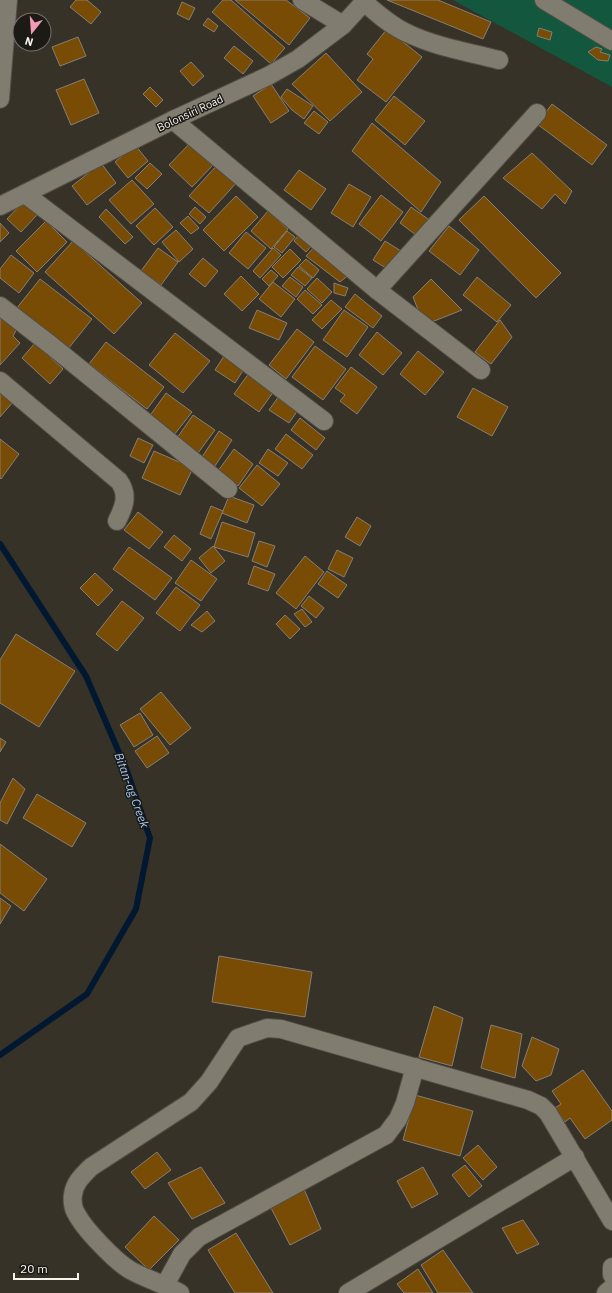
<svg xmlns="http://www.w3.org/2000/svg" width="612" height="1293" font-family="'IBM Plex Sans',sans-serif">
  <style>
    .green { fill: #13573e }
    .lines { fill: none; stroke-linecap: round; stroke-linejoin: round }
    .stream { stroke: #021831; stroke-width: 6 }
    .building { fill: #784c04; stroke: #877e74 }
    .street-casing { stroke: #514e45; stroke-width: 20 }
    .street { stroke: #807c70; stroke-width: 18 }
    .labels { text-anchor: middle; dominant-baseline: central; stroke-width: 3; stroke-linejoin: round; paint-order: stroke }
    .street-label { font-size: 11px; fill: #f6f4ed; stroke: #1c1a15 }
    .water-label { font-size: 12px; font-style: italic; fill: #a0c6f3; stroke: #1c1a15 }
  </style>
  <rect width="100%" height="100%" fill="#363228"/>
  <!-- green -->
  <path class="green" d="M453,0H612V87Z"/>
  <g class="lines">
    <!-- stream -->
    <path class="stream" d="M0,544L86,676L127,771L150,838L136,909L87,994L0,1055"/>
  </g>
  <!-- building -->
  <g class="building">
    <path d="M76,0H87L101,12L91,24L70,7Z"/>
    <path d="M223,0H231L285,48L271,64L212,12Z"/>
    <path d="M235,0H286L310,18L289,45Z"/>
    <path d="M387,0H438L491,22L483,39Z"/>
    <path d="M182,2L195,8L189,20L177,14Z"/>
    <path d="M208,18L218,26L214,32L203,25Z"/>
    <path d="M539,28L552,32L550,40L537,36Z"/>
    <path d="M387,29L422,57L386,102L357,80L373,59L367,54Z"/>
    <path d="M78,37L86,56L60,66L52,47Z"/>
    <path d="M234,46L253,61L243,74L224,58Z"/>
    <path d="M596,47L602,49L600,52L610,55L608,61L598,60L588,52Z"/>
    <path d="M326,53L362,92L330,121L292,84Z"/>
    <path d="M191,62L204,76L193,86L180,71Z"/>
    <path d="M84,79L99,113L71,125L56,90Z"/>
    <path d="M271,84L289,111L271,123L253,96Z"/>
    <path d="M150,87L163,100L156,107L143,94Z"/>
    <path d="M287,89L313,106L304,119L292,110L281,97Z"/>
    <path d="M394,96L425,121L405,145L375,120Z"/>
    <path d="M552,104L607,145L592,165L537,124Z"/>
    <path d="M314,111L328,122L319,134L304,123Z"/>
    <path d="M372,123L441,182L421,212L352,151Z"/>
    <path d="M192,141L215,163L192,187L169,165Z"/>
    <path d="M135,145L148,161L128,178L115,162Z"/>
    <path d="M532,153L572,191L565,204L555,194L542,209L503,178Z"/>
    <path d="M101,163L116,183L87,205L72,186Z"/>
    <path d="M150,163L162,174L147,189L135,178Z"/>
    <path d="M218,164L238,181L209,213L189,196Z"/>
    <path d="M299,170L326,189L311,210L284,190Z"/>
    <path d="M132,180L154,204L131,224L109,200Z"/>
    <path d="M349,184L371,197L353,227L331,213Z"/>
    <path d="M381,195L403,212L381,241L359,224Z"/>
    <path d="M236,196L258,217L224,251L203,230Z"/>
    <path d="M484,196L561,273L536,298L459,220Z"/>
    <path d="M23,202L37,215L21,232L7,219Z"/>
    <path d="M195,207L206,217L200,224L189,214Z"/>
    <path d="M411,207L428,219L416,235L400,223Z"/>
    <path d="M155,208L173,227L154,245L136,226Z"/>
    <path d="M106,209L133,237L125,244L99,217Z"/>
    <path d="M268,211L288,229L271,249L251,231Z"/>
    <path d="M188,216L199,228L191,234L180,223Z"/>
    <path d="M46,221L67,242L37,272L16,251Z"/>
    <path d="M0,223L9,233L0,242Z"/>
    <path d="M449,226L479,250L460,275L429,251Z"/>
    <path d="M176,230L193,249L179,262L162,242Z"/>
    <path d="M287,231L295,237L282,253L274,247Z"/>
    <path d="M246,232L266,248L248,269L229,253Z"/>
    <path d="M301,232L314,243L306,252L294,241Z"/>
    <path d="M73,241L142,303L114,334L45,272Z"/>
    <path d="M385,241L401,251L389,270L373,260Z"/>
    <path d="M318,243L351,273L340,282L306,256Z"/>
    <path d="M158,248L178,262L161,285L141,271Z"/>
    <path d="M273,248L281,255L260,278L253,271Z"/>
    <path d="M290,249L301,260L283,278L272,267Z"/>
    <path d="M11,255L34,273L19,293L0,278V269Z"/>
    <path d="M203,258L218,271L205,287L189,274Z"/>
    <path d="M306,259L319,270L313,278L299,266Z"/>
    <path d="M298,267L312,278L305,286L291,275Z"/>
    <path d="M271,270L278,276L269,286L262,279Z"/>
    <path d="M241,276L259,294L242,311L224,294Z"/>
    <path d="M290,277L303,287L296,297L282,286Z"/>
    <path d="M477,277L511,305L497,322L463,295Z"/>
    <path d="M317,278L332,292L322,303L307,289Z"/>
    <path d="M40,279L92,319L68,349L16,309Z"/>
    <path d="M431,279L462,310L424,325L413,297Z"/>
    <path d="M273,282L295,299L281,317L259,299Z"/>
    <path d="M334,283L348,288L345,296L334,293Z"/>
    <path d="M305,290L322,305L313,314L297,299Z"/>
    <path d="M355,294L382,316L373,328L345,307Z"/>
    <path d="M331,300L342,309L322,329L312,320Z"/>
    <path d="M0,307L20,323L13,336L20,343L0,365Z"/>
    <path d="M257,310L287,323L279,340L249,328Z"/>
    <path d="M344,310L368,327L347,357L323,340Z"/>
    <path d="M500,320L512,337L491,364L475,352Z"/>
    <path d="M297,329L314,342L286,379L269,365Z"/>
    <path d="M377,332L402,353L383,375L359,355Z"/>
    <path d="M175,333L210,361L183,393L149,365Z"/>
    <path d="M106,342L164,387L147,409L89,364Z"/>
    <path d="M35,343L63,369L50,384L22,358Z"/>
    <path d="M315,346L346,369L323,400L292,377Z"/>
    <path d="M418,351L444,372L425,395L400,374Z"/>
    <path d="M224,356L244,369L235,383L215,370Z"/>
    <path d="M351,367L377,387L357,414L340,401L345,395L335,388Z"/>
    <path d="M249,373L274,391L259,412L234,394Z"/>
    <path d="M473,388L508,407L492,436L457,417Z"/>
    <path d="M0,391L13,402L0,417Z"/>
    <path d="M166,393L192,412L174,435L149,417Z"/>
    <path d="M279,396L298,410L289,423L269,410Z"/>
    <path d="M193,415L215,430L198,453L177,438Z"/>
    <path d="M300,418L325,438L316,450L291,430Z"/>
    <path d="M219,431L232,440L215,466L202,457Z"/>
    <path d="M286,434L313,455L302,469L275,449Z"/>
    <path d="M138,438L153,445L144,463L130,456Z"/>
    <path d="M0,439L19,454L1,479L0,478Z"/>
    <path d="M234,449L253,464L238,486L218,471Z"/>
    <path d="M268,449L288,463L278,476L259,463Z"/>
    <path d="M154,451L193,468L180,495L142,478Z"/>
    <path d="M257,465L280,484L262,506L239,488Z"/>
    <path d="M229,496L254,505L247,523L222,513Z"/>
    <path d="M211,506L223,511L211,539L200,534Z"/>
    <path d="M138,512L163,532L149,549L124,530Z"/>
    <path d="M357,517L371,526L360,546L345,537Z"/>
    <path d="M222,522L255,533L248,557L214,547Z"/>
    <path d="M174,535L191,549L182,561L164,547Z"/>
    <path d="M259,541L275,546L267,567L252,561Z"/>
    <path d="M213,546L225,561L211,573L199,558Z"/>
    <path d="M129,547L172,578L155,600L113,569Z"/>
    <path d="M337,550L353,558L344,577L328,569Z"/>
    <path d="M305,556L324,572L296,609L276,593Z"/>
    <path d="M191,560L217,579L201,601L175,583Z"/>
    <path d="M254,566L275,574L268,591L248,584Z"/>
    <path d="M327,571L347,585L338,598L318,584Z"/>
    <path d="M95,573L113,590L98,606L80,588Z"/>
    <path d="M176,587L200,605L180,631L156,613Z"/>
    <path d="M309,596L324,608L316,618L301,606Z"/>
    <path d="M122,601L144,618L117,651L96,634Z"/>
    <path d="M302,609L312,622L305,627L294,614Z"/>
    <path d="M207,611L215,621L202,632L191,625Z"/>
    <path d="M285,615L300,629L290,639L276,624Z"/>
    <path d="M16,634L75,671L39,727L0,703V660Z"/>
    <path d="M161,692L191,728L170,745L140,709Z"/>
    <path d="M140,713L153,735L134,747L120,725Z"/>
    <path d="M157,736L169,753L147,768L135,751Z"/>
    <path d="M0,738L6,742L0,752Z"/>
    <path d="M13,778L25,789L7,824L0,820V803Z"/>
    <path d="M37,794L86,823L72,847L23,818Z"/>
    <path d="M0,844L47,879L24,911L0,893Z"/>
    <path d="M0,898L11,906L0,924Z"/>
    <path d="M219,956L312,972L305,1017L212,1002Z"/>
    <path d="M434,1006L463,1018L452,1066L419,1057Z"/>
    <path d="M491,1025L522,1034L515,1078L481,1068Z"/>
    <path d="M532,1037L559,1049L551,1075L536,1081L522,1066Z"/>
    <path d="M583,1070L612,1111V1120L585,1139L570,1118L565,1122L555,1108L561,1104L552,1091Z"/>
    <path d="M415,1095L473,1111L460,1156L403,1140Z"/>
    <path d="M478,1145L497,1167L483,1180L463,1158Z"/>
    <path d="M157,1152L171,1170L145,1189L131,1172Z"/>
    <path d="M465,1165L482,1186L469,1197L452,1175Z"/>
    <path d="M201,1167L225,1203L192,1219L168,1183Z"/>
    <path d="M423,1167L438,1194L412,1208L397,1181Z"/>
    <path d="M304,1189L321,1229L290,1245L270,1206Z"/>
    <path d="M154,1216L179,1240L149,1270L125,1247Z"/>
    <path d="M523,1220L539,1244L517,1254L502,1228Z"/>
    <path d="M236,1233L273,1293H235L208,1250Z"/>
    <path d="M443,1250L473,1293H438L421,1265Z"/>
    <path d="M418,1269L433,1293H404L397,1284Z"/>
  </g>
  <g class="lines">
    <defs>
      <g id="street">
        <path d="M302,0L343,25"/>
        <path d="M544,0L612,41"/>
        <path d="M365,3C378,14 391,26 407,33C436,47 469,52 499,60"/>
        <path d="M0,99L8,0"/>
        <path d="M173,120L377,290L481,370"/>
        <path d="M25,194L324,421"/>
        <path d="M0,206L173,120L268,76L298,59L343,25L366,0"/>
        <path d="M377,290L537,113"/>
        <path d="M0,306L52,346L228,489"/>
        <path d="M0,381L119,481C129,495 124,507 117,521"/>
        <path d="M612,1267V1275"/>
        <path d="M165,1285L182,1254L199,1237L386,1135L398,1119L405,1103L415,1067"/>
        <path d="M180,1293C164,1284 146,1279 130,1270C115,1261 84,1229 76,1213C73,1209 72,1199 73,1195C74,1183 83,1175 91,1167L191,1102L209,1082L238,1038L267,1028L281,1029L528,1100L541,1106L548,1113L612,1221"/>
        <path d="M348,1293L575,1157"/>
        <path d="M606,1293L612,1288"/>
      </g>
    </defs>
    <!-- street casing -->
    <use href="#street" class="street-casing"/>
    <!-- street -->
    <use href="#street" class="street"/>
  </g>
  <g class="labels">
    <!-- street labels -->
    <g class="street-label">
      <text transform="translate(190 113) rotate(-25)">Bolonsiri Road</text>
    </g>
    <!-- water labels -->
    <g class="water-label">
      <text transform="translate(132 790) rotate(70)">Bitan-ag Creek</text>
    </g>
  </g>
  <!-- north arrow -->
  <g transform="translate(32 32) rotate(197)"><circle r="19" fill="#1c1a15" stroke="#73716b"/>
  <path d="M0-3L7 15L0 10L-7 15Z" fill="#f19ab3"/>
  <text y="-6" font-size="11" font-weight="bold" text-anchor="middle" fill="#f6f4ed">N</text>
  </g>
  <!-- scale -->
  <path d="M14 1273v6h64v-6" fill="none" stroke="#f6f4ed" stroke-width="2"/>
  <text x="20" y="1273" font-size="12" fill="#f6f4ed" stroke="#1c1a15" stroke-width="3" paint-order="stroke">20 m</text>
</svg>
